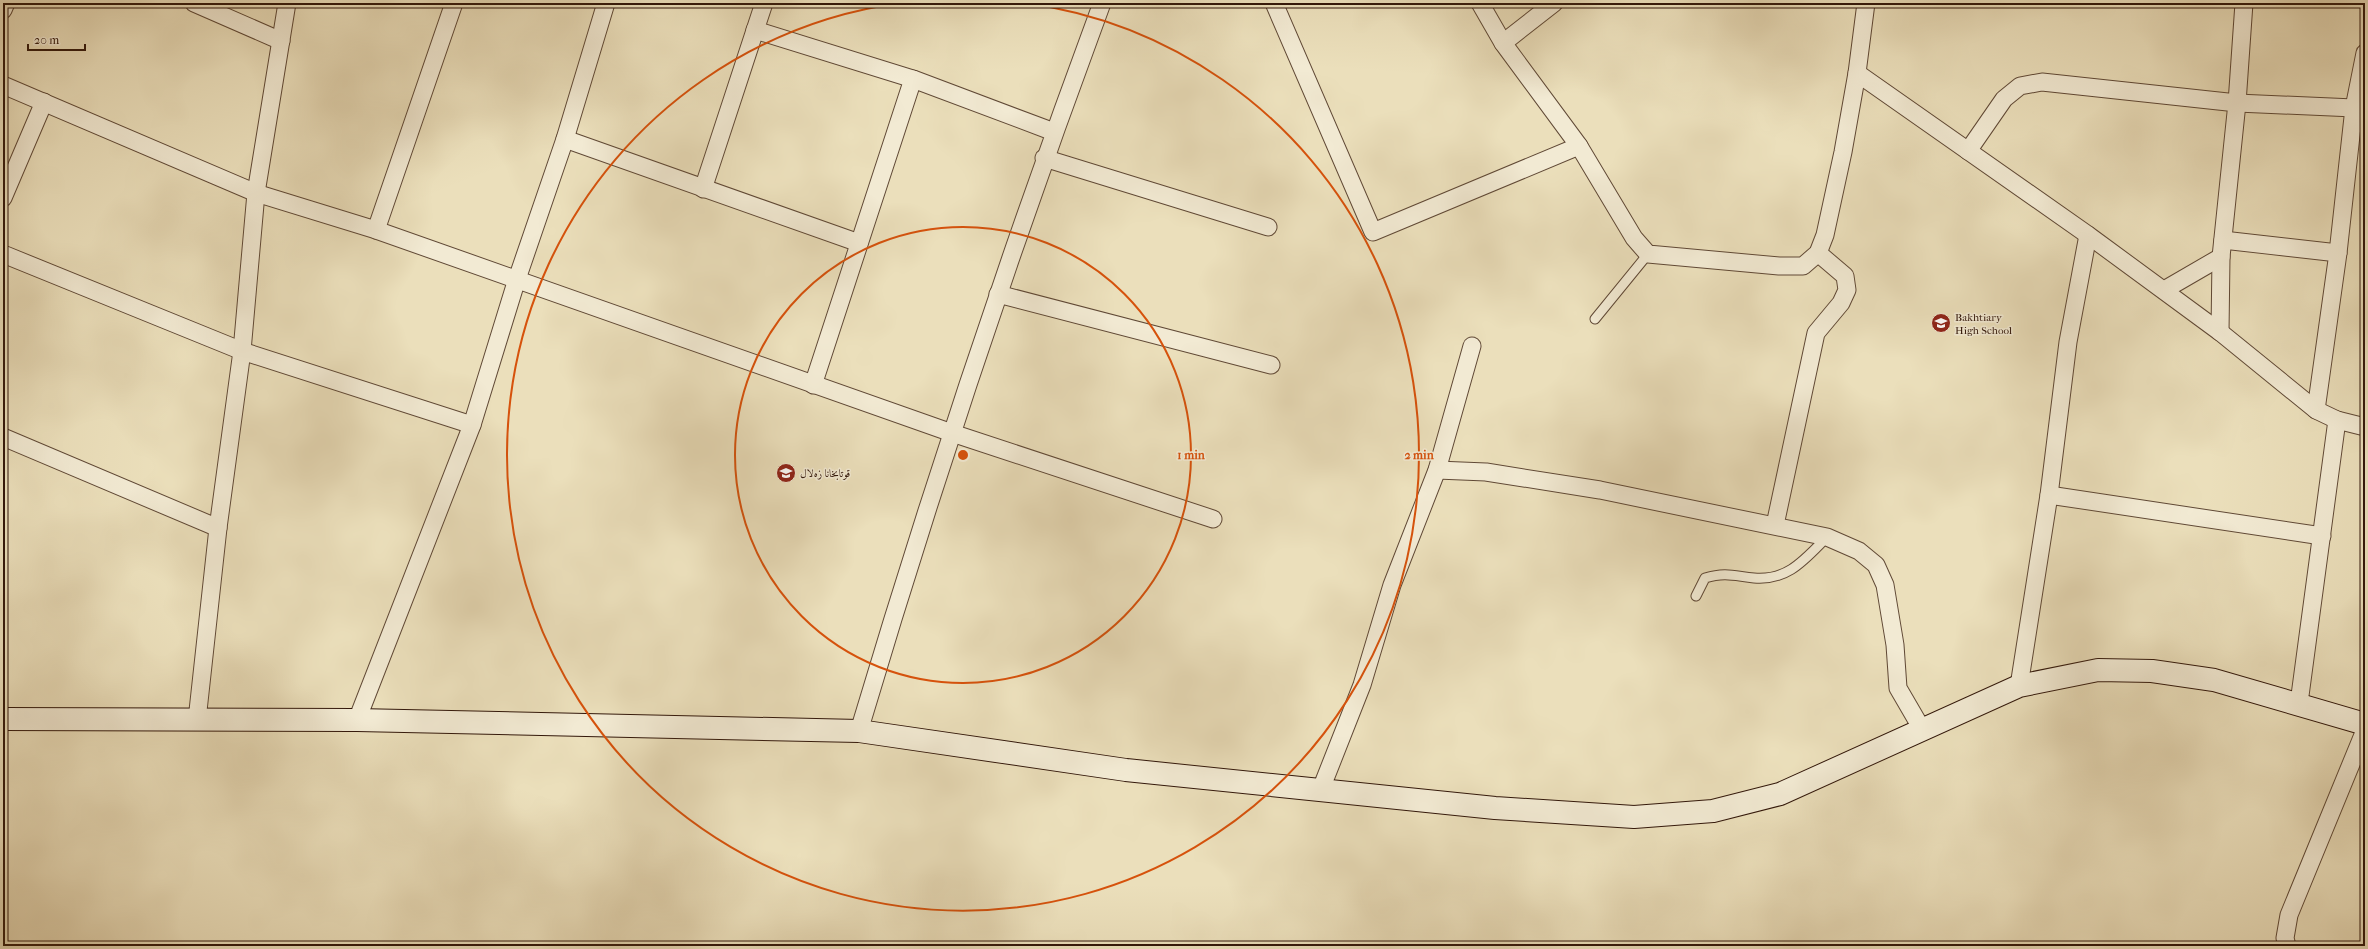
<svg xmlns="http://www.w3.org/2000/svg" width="2368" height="949" font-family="'IM FELL French Canon',Amiri,serif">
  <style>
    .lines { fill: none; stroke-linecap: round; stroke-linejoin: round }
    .service-casing { stroke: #604936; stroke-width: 11 }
    .minor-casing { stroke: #604936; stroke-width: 19 }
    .secondary-casing { stroke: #32170a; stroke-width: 24 }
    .service { stroke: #f2ead3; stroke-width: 9 }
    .minor { stroke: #f2ead3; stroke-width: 17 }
    .secondary { stroke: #f2ead3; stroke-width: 22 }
    .ring { fill: none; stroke: #d6520c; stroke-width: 2 }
    .labels { text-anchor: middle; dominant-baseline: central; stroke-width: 3; stroke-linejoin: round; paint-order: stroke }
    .poi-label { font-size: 11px; fill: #32170a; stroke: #f2ead3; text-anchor: start }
    .centre { fill: #d6520c; stroke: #f2ead3; stroke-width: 2 }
    .ring-label { font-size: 12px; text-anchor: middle; font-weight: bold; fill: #d6520c; stroke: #f2ead3; stroke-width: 3; stroke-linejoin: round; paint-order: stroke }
  </style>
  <rect width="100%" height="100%" fill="#ebdfbb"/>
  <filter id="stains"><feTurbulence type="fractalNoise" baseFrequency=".005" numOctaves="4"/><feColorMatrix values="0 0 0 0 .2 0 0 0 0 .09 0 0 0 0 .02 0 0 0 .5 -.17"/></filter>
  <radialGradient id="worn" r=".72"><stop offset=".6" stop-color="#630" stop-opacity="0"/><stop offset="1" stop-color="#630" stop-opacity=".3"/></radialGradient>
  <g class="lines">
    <defs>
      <g id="service">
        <path d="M1595,319L1648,254"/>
        <path d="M1696,596L1705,578C1726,572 1734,576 1754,578C1788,581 1805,559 1827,537"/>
      </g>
      <g id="minor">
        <path d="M194,3L281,41"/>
        <path d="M1274,3L1373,232L1579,146"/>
        <path d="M1480,3L1503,43L1579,146L1634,238L1648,254L1779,266H1803L1818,253L1825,235L1843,152L1857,73L1866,3"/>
        <path d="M3,10L6,3"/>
        <path d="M755,30L913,79L1054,132"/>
        <path d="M1503,43L1554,3"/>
        <path d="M1857,73L2088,235L2220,332L2316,410L2337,420L2365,427"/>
        <path d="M3,85L256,193L376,230L952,433L1213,519"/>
        <path d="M565,139L859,243"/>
        <path d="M1968,151L2004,99L2020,86L2042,82L2237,103L2354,108"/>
        <path d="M1044,158L1268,227"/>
        <path d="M703,189L764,3"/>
        <path d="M3,198L44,102"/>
        <path d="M376,230L454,3"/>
        <path d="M2223,240L2338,253"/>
        <path d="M3,254L242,351L472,425"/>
        <path d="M2164,290L2221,257"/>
        <path d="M998,294L1271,365"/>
        <path d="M2220,332L2221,257L2237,103L2244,3"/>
        <path d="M813,385L913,79"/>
        <path d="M2316,410L2338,253L2354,108L2365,53"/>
        <path d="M3,437L218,528"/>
        <path d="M1437,470L1486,472L1600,490L1827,537L1859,551L1876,565L1885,585L1895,645L1898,688L1923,731"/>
        <path d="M2049,495L2322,536"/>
        <path d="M1775,525L1816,333L1841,303L1847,290L1845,276L1818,253"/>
        <path d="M2019,686L2049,495L2068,342L2088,235"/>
        <path d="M2299,703L2337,420"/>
        <path d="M197,720L218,528L242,351L256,193L287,3"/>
        <path d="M357,720L472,425L517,279L565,139L606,3"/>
        <path d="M859,731C932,486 1013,243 1102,3"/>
        <path d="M1321,789L1362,685L1392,585L1437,470L1472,346"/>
        <path d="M2287,946L2285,938L2289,915L2365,730"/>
      </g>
      <path id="secondary" d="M3,719L357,720L859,731L1126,770L1495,808L1634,817L1713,811L1780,794L2019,686L2098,670L2152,671L2214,680L2365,724"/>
    </defs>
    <!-- service casing -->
    <use href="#service" class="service-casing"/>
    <!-- minor casing -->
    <use href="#minor" class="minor-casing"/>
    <!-- secondary casing -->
    <use href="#secondary" class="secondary-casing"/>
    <!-- service -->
    <use href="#service" class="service"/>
    <!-- minor -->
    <use href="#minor" class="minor"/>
    <!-- secondary -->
    <use href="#secondary" class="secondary"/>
  </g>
  <!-- distance rings -->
  <g class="ring">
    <circle cx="963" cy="455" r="228"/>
    <path d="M1026 3A456 456 0 1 1 900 3"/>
  </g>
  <!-- icons -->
  <defs>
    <symbol id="school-disc" viewBox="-11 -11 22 22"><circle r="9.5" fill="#8f2418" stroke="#f2ead3"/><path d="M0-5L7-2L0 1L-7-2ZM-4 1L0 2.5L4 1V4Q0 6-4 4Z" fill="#fff"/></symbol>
  </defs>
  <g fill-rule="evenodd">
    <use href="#school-disc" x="1930" y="312" width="22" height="22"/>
    <use href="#school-disc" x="775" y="462" width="22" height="22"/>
  </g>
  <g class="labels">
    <!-- poi labels -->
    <g class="poi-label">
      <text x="1955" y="317">Bakhtiary<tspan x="1955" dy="13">High School</tspan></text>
      <text x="800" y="473">قوتابخانا زەلال</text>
    </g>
  </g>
  <circle cx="963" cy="455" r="6" class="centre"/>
  <g class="ring-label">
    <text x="1191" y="459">1 min</text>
    <text x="1419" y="459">2 min</text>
  </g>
  <!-- margin -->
  <rect width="2368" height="949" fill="none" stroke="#ebdfbb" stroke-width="16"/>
  <rect x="4" y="4" width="2360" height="941" fill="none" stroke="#32170a" stroke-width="2"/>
  <rect x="8" y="8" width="2352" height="933" fill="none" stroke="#32170a"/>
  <!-- scale -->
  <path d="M28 44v6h57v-6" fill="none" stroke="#32170a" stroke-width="2"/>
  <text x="34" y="44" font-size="12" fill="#32170a" stroke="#f2ead3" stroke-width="3" paint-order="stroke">20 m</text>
  <rect width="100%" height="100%" filter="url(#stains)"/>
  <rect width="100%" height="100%" fill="url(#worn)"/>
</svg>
